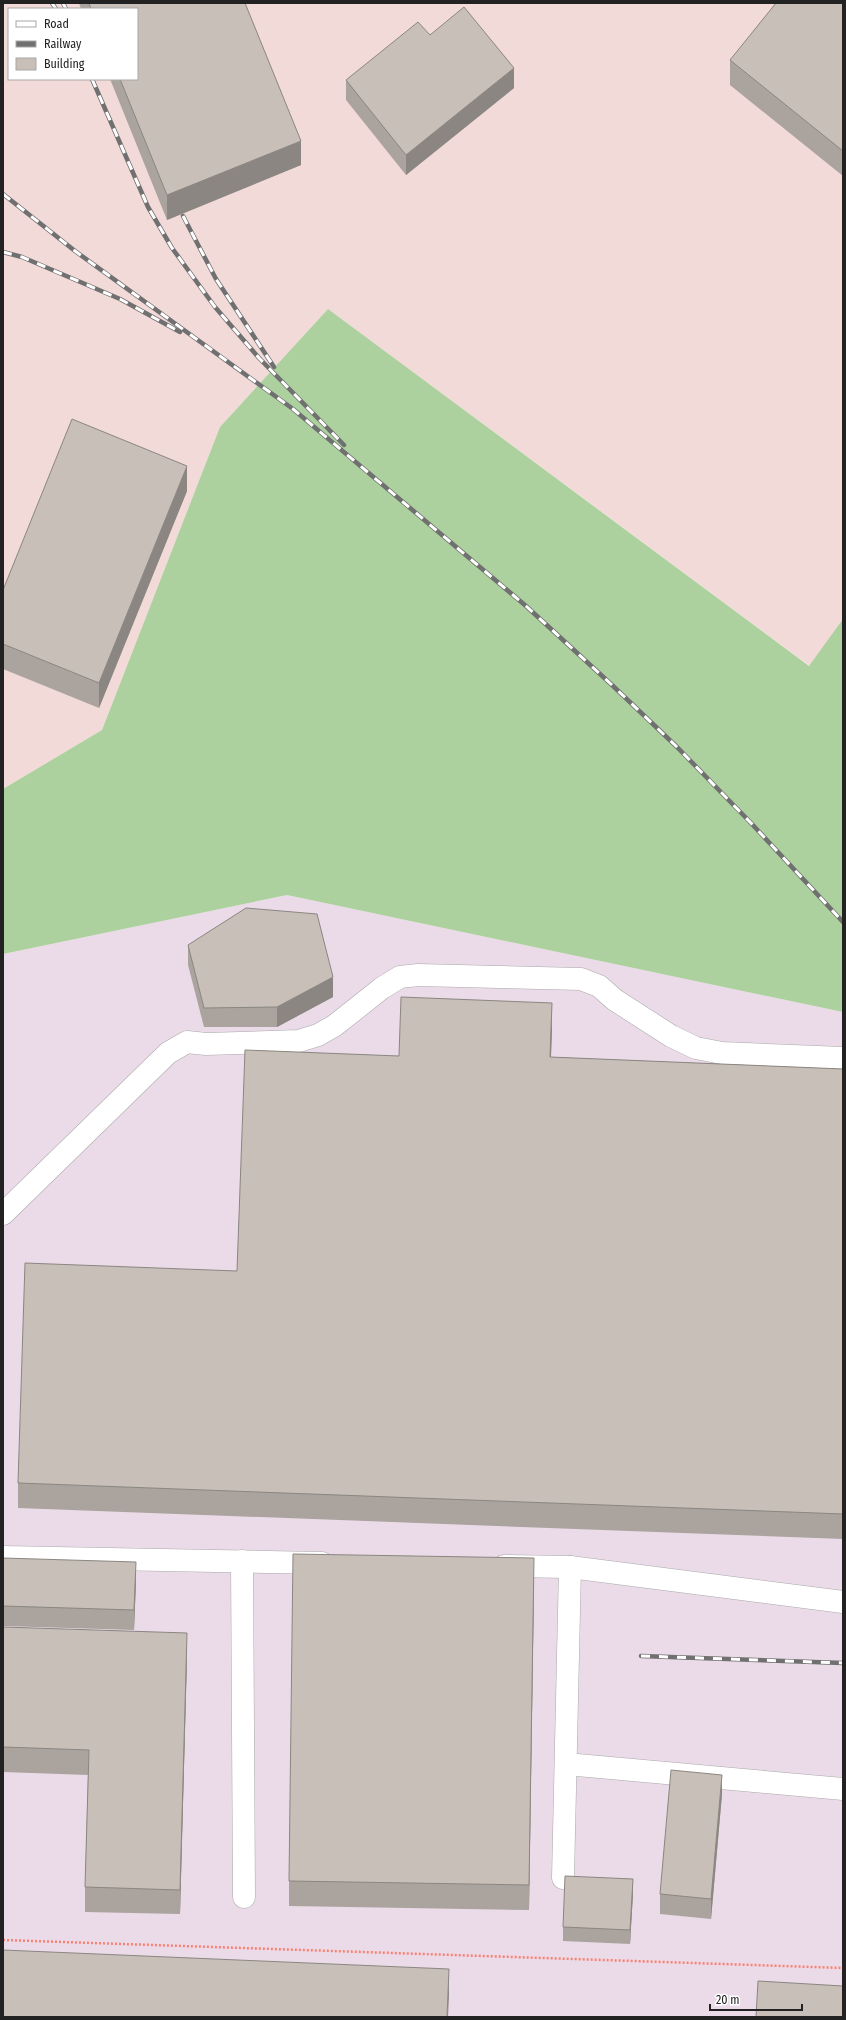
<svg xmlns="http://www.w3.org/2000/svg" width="846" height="2020" font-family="'Fira Sans Condensed',sans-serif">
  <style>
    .commercial { fill: #f2dad9; fill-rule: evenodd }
    .industrial { fill: #ebdbe8 }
    .forest { fill: #add19e }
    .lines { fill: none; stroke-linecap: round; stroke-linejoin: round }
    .minor-casing { stroke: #a9a9a9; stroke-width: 23 }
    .path { stroke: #fa8072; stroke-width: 2.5; stroke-dasharray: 2 2; stroke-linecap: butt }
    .minor { stroke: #fff; stroke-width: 22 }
    .rail-casing { stroke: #707070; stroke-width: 4.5 }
    .rail { stroke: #fff; stroke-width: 3; stroke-dasharray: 9; stroke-linecap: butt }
    .wall { fill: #aba49e }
    .shaded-wall { fill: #8b8681 }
    .building { fill: #c7bfb8; stroke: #8b8681 }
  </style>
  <rect width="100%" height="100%" fill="#f2efe9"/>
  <!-- commercial -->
  <path class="commercial" d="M3,3H843V619L810,666L328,309L220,427L102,730L3,789ZM9,9H137V79H9Z"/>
  <!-- industrial -->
  <path class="industrial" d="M287,895L843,1012V2017H3V954Z"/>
  <!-- forest -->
  <path class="forest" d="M328,309L809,666L843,619V1012L287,895L3,954V789L102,730L220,427Z"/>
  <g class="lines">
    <defs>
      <g id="minor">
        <path d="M3,1214L168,1053L187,1042L206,1044L299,1041L318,1035L334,1026L382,988L400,977L418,975L581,979L599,986L615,1000L671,1036L696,1048L722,1053L843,1058"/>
        <path d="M3,1557L322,1563"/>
        <path d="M242,1561L244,1897"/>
        <path d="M504,1566L570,1567L843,1602"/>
        <path d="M566,1764L843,1789"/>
        <path d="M563,1878L570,1567"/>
      </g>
    </defs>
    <!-- minor casing -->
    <use href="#minor" class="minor-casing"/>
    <!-- path -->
    <path class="path" d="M3,1940L843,1968"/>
    <!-- minor -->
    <use href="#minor" class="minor"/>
    <defs>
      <g id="rail">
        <path d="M52,3L56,9"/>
        <path d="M63,3L66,9"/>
        <path d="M92,79L148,207L172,248L215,307L259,358L344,445"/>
        <path d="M3,194L75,251L293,409L526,606L612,685L677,747L751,823L843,922"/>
        <path d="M183,216L216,279L274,367"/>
        <path d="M3,252L22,257L120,299L180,332"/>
        <path d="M641,1656L843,1663"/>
      </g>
    </defs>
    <!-- rail casing -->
    <use href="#rail" class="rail-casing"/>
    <!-- rail -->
    <use href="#rail" class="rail"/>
  </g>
  <!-- wall -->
  <g class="wall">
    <path d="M79,3H245L301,165L167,220L110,79H137V9H81Z"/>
    <path d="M843,3V176L730,85V60Z"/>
    <path d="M346,80L514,88L406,175L346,100Z"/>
    <path d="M187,491L99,708L3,669V590Z"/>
    <path d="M188,945L333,997L277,1027H204L188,965Z"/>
    <path d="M552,1028L551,1057L843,1069V1539L18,1508V1483L237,1271L399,1056Z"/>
    <path d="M3,1558L136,1581L134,1630L3,1626Z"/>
    <path d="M534,1582L529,1910L289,1906V1881Z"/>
    <path d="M3,1627L187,1657L180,1914L85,1912V1887L88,1775L3,1772Z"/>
    <path d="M722,1794L711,1919L660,1914V1894Z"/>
    <path d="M633,1893L630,1944L563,1941V1927Z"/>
  </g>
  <!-- shaded-wall -->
  <g class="shaded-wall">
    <path d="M514,68V88L406,175V155Z"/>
    <path d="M301,141V165L167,220V195Z"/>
    <path d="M187,466V491L99,708V683Z"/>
    <path d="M333,977V997L277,1027V1007Z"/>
    <path d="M552,1003V1028L550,1082V1057Z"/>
    <path d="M534,1558V1582L529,1910V1885Z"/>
    <path d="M136,1562V1581L134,1630V1610Z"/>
    <path d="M187,1633V1657L180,1914V1890Z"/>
    <path d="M722,1775V1794L711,1919V1899Z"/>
    <path d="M633,1879V1893L630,1944V1930Z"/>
    <path d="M449,1969V1994L448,2017H447Z"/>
  </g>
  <!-- building -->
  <g class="building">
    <path d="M89,3H245L301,141L167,195L120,79H137V9H91Z"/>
    <path d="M776,3H843V151L730,60Z"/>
    <path d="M464,7L514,68L406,155L346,80L418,22L430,35Z"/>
    <path d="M72,419L187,466L99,683L3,644V590Z"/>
    <path d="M246,908L317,914L333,977L277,1007L204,1008L188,945Z"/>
    <path d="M401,997L552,1003L550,1057L843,1069V1514L18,1483L25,1263L237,1271L245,1050L399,1056Z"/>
    <path d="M293,1554L534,1558L529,1885L289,1881Z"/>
    <path d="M3,1558L136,1562L134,1610L3,1606Z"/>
    <path d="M3,1627L187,1633L180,1890L85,1887L89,1750L3,1747Z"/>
    <path d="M671,1770L722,1775L711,1899L660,1894Z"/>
    <path d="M565,1876L633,1879L630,1930L563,1927Z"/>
    <path d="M3,1950L449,1969L447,2017H3Z"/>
    <path d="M758,1981L843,1986V2017H756Z"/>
  </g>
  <!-- border -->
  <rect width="846" height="2020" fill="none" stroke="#222222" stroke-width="8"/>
  <!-- legend -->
  <rect x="8" y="8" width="130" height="72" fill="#ffffff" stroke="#a7a7a7"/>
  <rect x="16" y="21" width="20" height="6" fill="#ffffff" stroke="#a7a7a7"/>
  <text x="44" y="28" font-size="12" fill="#222222">Road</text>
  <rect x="16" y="41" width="20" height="6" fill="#707070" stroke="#a7a7a7"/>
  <text x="44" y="48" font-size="12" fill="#222222">Railway</text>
  <rect x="16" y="58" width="20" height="12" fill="#c7bfb8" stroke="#a7a7a7"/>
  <text x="44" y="68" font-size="12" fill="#222222">Building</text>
  <!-- scale -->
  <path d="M710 2004v6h92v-6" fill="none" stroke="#222222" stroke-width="2"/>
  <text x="716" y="2004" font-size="12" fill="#222222" stroke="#ffffff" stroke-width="3" paint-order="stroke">20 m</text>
</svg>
